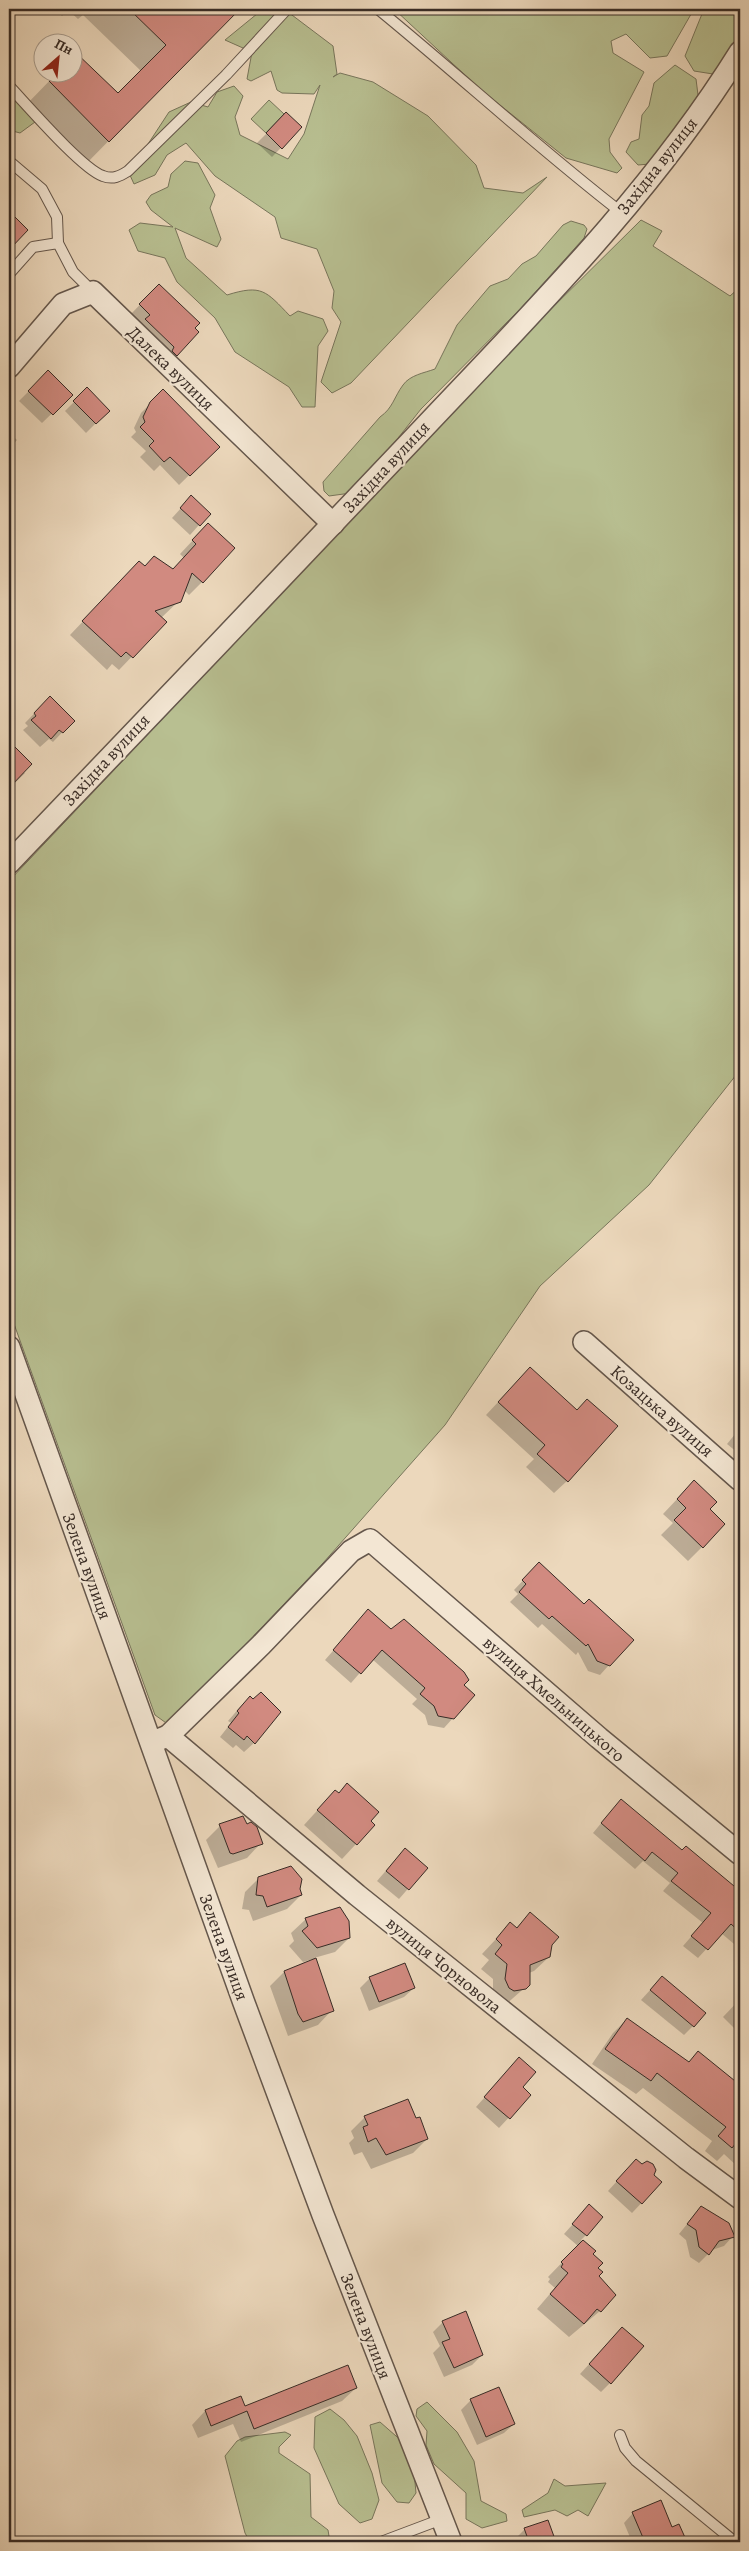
<svg xmlns="http://www.w3.org/2000/svg" width="749" height="2551" font-family="Alegreya,serif">
  <style>
    .green { fill: #b8bf91; stroke: #78765c }
    .shadow { fill: #0003 }
    .building { fill: #d18a80; stroke: #382c26 }
    .lines { fill: none; stroke-linecap: round; stroke-linejoin: round }
    .lane-casing { stroke: #65574c; stroke-width: 12 }
    .street-casing { stroke: #65574c; stroke-width: 24 }
    .lane { stroke: #f3e6d3; stroke-width: 10 }
    .street { stroke: #f3e6d3; stroke-width: 21 }
    .labels { text-anchor: middle; dominant-baseline: central; stroke-width: 4.5; stroke-linejoin: round; paint-order: stroke }
    .street-label { font-size: 18px; fill: #382c26; stroke: #f3e6d3 }
  </style>
  <rect width="100%" height="100%" fill="#ecd8bc"/>
  <filter id="stains"><feTurbulence type="fractalNoise" baseFrequency=".004" numOctaves="4"/><feColorMatrix values="0 0 0 0 .2 0 0 0 0 .09 0 0 0 0 .02 0 0 0 .5 -.17"/></filter>
  <radialGradient id="worn" r=".72"><stop offset=".6" stop-color="#630" stop-opacity="0"/><stop offset="1" stop-color="#630" stop-opacity=".3"/></radialGradient>
  <!-- green -->
  <g class="green">
    <path d="M263,9H284L333,46L337,74L333,77L340,73L373,82L428,116L476,165L484,188L523,193L547,177L351,383L332,393L321,382L341,322L332,308L334,291L317,249L281,238L275,217L215,176L186,143L167,155L155,175L134,184L129,173L169,112L191,102L208,107L217,92L234,86L243,96L235,117L240,135L288,159L304,134L320,85L314,94L282,93L277,90L271,71L251,81L247,79L252,52L225,40Z"/>
    <path d="M394,9H694L667,56L650,58L626,34L611,41L613,53L644,72L609,139L610,152L622,168L617,173L566,158L480,89Z"/>
    <path d="M704,9H740V42L713,74L694,71L685,56Z"/>
    <path d="M675,65L696,79L698,95L663,151L650,164L638,165L626,152L631,142L639,139L642,115L649,106L654,83Z"/>
    <path d="M9,78L35,122L20,133L9,130Z"/>
    <path d="M269,100L284,114L266,133L251,119Z"/>
    <path d="M185,161L198,163L215,195L210,208L221,239L217,247L175,228L186,258L227,295C262,284 266,291 290,316L298,311L323,319L328,331L318,346L315,407H302L289,387L235,352L215,318L177,282L165,258L138,251L129,230L140,223L173,227L151,210L146,202L151,195L168,187L171,174Z"/>
    <path d="M641,220L662,231L653,246L730,296L740,287V1070L649,1185L540,1286L445,1425L323,1563L169,1725L155,1715L9,1310V881L540,320Z"/>
    <path d="M571,221L584,225L587,229L584,238L521,308L421,409L361,485L351,493L329,496L324,491L323,482L380,417C393,408 394,397 403,385C410,375 424,373 435,369L457,325L490,286L508,279L522,264L536,256L563,225Z"/>
    <path d="M427,2402L457,2432L474,2461L481,2501L506,2514L507,2521L482,2528L466,2519V2493L434,2464L426,2445L427,2431L416,2416L417,2409Z"/>
    <path d="M330,2409L344,2420L357,2436L372,2473L379,2500L372,2519L360,2523L339,2504L314,2448L315,2417Z"/>
    <path d="M380,2422L412,2450L416,2493L409,2503L397,2502L382,2483L370,2425Z"/>
    <path d="M285,2432L291,2435L279,2447V2453L310,2474L311,2517L328,2530L329,2536L325,2542H250L245,2533L225,2456L237,2441L245,2437Z"/>
    <path d="M554,2479L565,2486L606,2483L588,2516L578,2510L567,2516L555,2510L524,2517L522,2510L548,2493Z"/>
  </g>
  <!-- shadow -->
  <g class="shadow">
    <path d="M55,9H197L200,11L202,9H238L83,167L24,107L58,72L118,95L141,71L83,15L78,19L68,10L62,16Z"/>
    <path d="M286,114L301,127L272,157L257,143Z"/>
    <path d="M159,285L176,355L167,364L130,315Z"/>
    <path d="M48,372L71,395L42,423L19,401Z"/>
    <path d="M87,389L108,411L86,433L65,411Z"/>
    <path d="M163,391L218,447L179,485L160,465L154,471L140,457L146,451L131,437L136,432L134,428L141,413Z"/>
    <path d="M9,433L17,440L9,449Z"/>
    <path d="M9,502L15,508L9,514Z"/>
    <path d="M182,507L199,525L190,535L172,518Z"/>
    <path d="M195,538L202,582L189,595L185,591L182,598L161,618L165,622L119,670L112,664L107,670L70,635L126,576L144,568L173,570L184,558L180,554Z"/>
    <path d="M50,697L73,721L53,742L49,739L40,747L23,730L28,726L25,723Z"/>
    <path d="M9,743L31,764L23,772L25,773L9,789Z"/>
    <path d="M530,1368L567,1481L554,1493L526,1467L534,1459L486,1415Z"/>
    <path d="M740,1428V1465L733,1459L738,1453L727,1444Z"/>
    <path d="M680,1496L708,1509L702,1547L688,1561L661,1535L673,1523L663,1514Z"/>
    <path d="M530,1573L609,1665L600,1675L588,1671L578,1652L576,1655L542,1624L538,1628L510,1602L518,1594L514,1590Z"/>
    <path d="M359,1621L462,1686L453,1718L444,1728L428,1725L425,1715L412,1704L417,1699L372,1659L351,1683L325,1660Z"/>
    <path d="M261,1694L275,1706L254,1743L244,1752L236,1745L233,1748L220,1737L231,1723L228,1721L240,1707L250,1698L253,1701Z"/>
    <path d="M335,1791L369,1821L356,1844L342,1859L304,1825Z"/>
    <path d="M612,1810L682,1852L736,1889L738,1886L740,1888V1949L721,1933L698,1958L683,1946L703,1923L663,1891L670,1883L643,1861L635,1869L593,1833Z"/>
    <path d="M220,1826L261,1843L247,1858L218,1868L206,1840Z"/>
    <path d="M396,1859L426,1868L399,1899L377,1881Z"/>
    <path d="M259,1878L299,1889L301,1895L287,1909L253,1921L249,1910L242,1909L245,1892Z"/>
    <path d="M530,1914L551,1944L549,1957L534,1971L529,1973V1984L505,2005L493,1998V1979L481,1969L489,1960L482,1954L510,1924L516,1928Z"/>
    <path d="M306,1919L349,1938L335,1952L314,1958L332,2010L318,2025L288,2036L270,1986L284,1972L314,1960L313,1959L303,1962L289,1946L294,1941L291,1933Z"/>
    <path d="M662,1977L693,2026L684,2035L641,2000Z"/>
    <path d="M370,1978L414,1988L404,1997L369,2011L360,1988Z"/>
    <path d="M740,1999V2034L723,2017Z"/>
    <path d="M627,2019L688,2063L698,2053L740,2099V2169L724,2154L717,2161L705,2151L712,2141L643,2088L636,2094L592,2064L613,2033Z"/>
    <path d="M510,2069L521,2087L530,2095L499,2128L476,2107Z"/>
    <path d="M365,2117L415,2120L427,2139L413,2153L371,2169L362,2152L354,2155L349,2143L354,2138L351,2131Z"/>
    <path d="M627,2170L653,2175L661,2182L632,2213L608,2191Z"/>
    <path d="M589,2206L586,2235L581,2240L594,2251L592,2254L598,2276L600,2311L569,2337L537,2309L555,2288L548,2282L550,2279L548,2277L578,2246L564,2234Z"/>
    <path d="M701,2207L728,2224L733,2236L724,2246L712,2250L699,2263L690,2257L686,2240L679,2234Z"/>
    <path d="M443,2322L482,2355L472,2365L444,2377L433,2353L440,2346L433,2332Z"/>
    <path d="M613,2338L610,2383L601,2392L580,2374Z"/>
    <path d="M356,2388L342,2401L241,2442L233,2424L198,2438L192,2425L205,2411L240,2397L244,2408Z"/>
    <path d="M471,2400L514,2424L504,2433L477,2445L461,2410Z"/>
    <path d="M633,2513L671,2529L678,2526L685,2542H632L624,2523Z"/>
    <path d="M547,2521L555,2542H516L515,2539L525,2529Z"/>
  </g>
  <!-- building -->
  <g class="building">
    <path d="M129,9H240L109,142L49,81L57,72H72V49L118,93L166,45Z"/>
    <path d="M286,112L302,127L282,149L266,133Z"/>
    <path d="M9,211L28,230L9,250Z"/>
    <path d="M159,284L200,323L195,328L199,332L177,356L172,351L174,347L145,319L150,315L139,304Z"/>
    <path d="M48,370L73,395L53,415L28,391Z"/>
    <path d="M87,387L110,411L96,424L73,401Z"/>
    <path d="M163,389L220,447L190,476L170,457L164,462L149,446L154,441L140,427L145,422L143,417L150,402Z"/>
    <path d="M191,495L211,514L200,526L180,508Z"/>
    <path d="M208,523L235,548L203,583L192,573L181,602L155,611L167,622L133,658L126,652L121,657L82,621L139,561L145,566L154,556L173,569L196,544L192,540Z"/>
    <path d="M50,696L75,721L63,733L59,730L51,739L31,720L36,716L34,713Z"/>
    <path d="M9,741L32,764L9,788Z"/>
    <path d="M530,1367L577,1410L587,1399L618,1426L568,1482L537,1454L545,1445L498,1402Z"/>
    <path d="M694,1480L717,1502L710,1509L725,1524L703,1548L674,1520L686,1508L677,1499Z"/>
    <path d="M539,1562L584,1604L589,1599L634,1640L610,1666L597,1661L588,1644L586,1646L552,1616L549,1619L519,1592L526,1584L522,1580Z"/>
    <path d="M368,1609L391,1629L404,1619L464,1672L469,1680L464,1685L475,1695L454,1719L438,1716L434,1706L420,1694L425,1688L382,1650L361,1674L333,1650Z"/>
    <path d="M261,1692L281,1712L255,1744L247,1736L244,1740L228,1727L239,1713L237,1711L250,1696L253,1699Z"/>
    <path d="M347,1783L379,1812L371,1821L375,1825L357,1845L317,1810L335,1790L339,1793Z"/>
    <path d="M621,1799L682,1850L686,1846L740,1891V1932L731,1924L708,1950L691,1936L711,1913L671,1881L678,1873L652,1852L645,1861L601,1823Z"/>
    <path d="M243,1816L247,1824L251,1822L257,1827L263,1844L233,1854L230,1853L219,1824Z"/>
    <path d="M405,1848L428,1868L409,1890L386,1871Z"/>
    <path d="M291,1866L302,1879L300,1889L302,1895L267,1907L263,1896L256,1895L258,1877Z"/>
    <path d="M340,1907L349,1921L350,1938L317,1948L302,1931L308,1926L305,1918Z"/>
    <path d="M530,1912L559,1937L552,1945L550,1957L530,1965V1985L526,1989L514,1991L509,1988L505,1979L507,1964L495,1954L502,1945L496,1939L510,1922L517,1928Z"/>
    <path d="M316,1958L334,2011L303,2022L298,2014L284,1971Z"/>
    <path d="M405,1963L415,1988L379,2002L369,1977Z"/>
    <path d="M662,1976L706,2013L694,2027L650,1990Z"/>
    <path d="M627,2018L689,2062L698,2051L740,2085V2138L732,2148L718,2136L726,2127L657,2073L651,2081L605,2049Z"/>
    <path d="M519,2057L536,2072L523,2087L531,2095L510,2119L484,2097Z"/>
    <path d="M408,2099L416,2118L420,2117L428,2139L386,2155L376,2138L368,2142L363,2127L368,2125L364,2116Z"/>
    <path d="M636,2159L642,2164L647,2161L653,2164L656,2170L654,2175L662,2182L642,2204L616,2181Z"/>
    <path d="M589,2204L603,2217L587,2236L572,2224Z"/>
    <path d="M701,2206L729,2223L735,2237L719,2241L709,2255L699,2247L696,2230L687,2224Z"/>
    <path d="M583,2240L596,2251L593,2254L603,2263L598,2268L603,2272L599,2276L616,2295L601,2312L597,2309L584,2324L550,2294L568,2273L561,2267L563,2264L561,2262Z"/>
    <path d="M466,2311L483,2355L454,2368L442,2342L450,2339L442,2321Z"/>
    <path d="M622,2327L644,2346L611,2384L589,2364Z"/>
    <path d="M348,2365L357,2388L254,2429L247,2411L211,2426L205,2410L241,2396L245,2406Z"/>
    <path d="M499,2387L515,2424L486,2437L470,2399Z"/>
    <path d="M661,2500L672,2527L679,2524L687,2542H638L644,2540L632,2512Z"/>
    <path d="M548,2520L556,2542H529L524,2528Z"/>
  </g>
  <g class="lines">
    <defs>
      <g id="lane">
        <path d="M378,9C460,76 538,148 622,213"/>
        <path d="M9,13L12,9"/>
        <path d="M9,86C27,105 82,169 103,176C113,180 120,176 128,171L226,75L287,9"/>
        <path d="M9,161L42,189L57,217L58,243"/>
        <path d="M9,274L33,247L58,243L73,272L93,292"/>
        <path d="M620,2435L625,2448L636,2461L735,2542"/>
        <path d="M381,2542L442,2519"/>
      </g>
      <g id="street">
        <path d="M9,367L63,304L93,292L333,524"/>
        <path d="M9,863C145,722 280,579 415,437C530,315 651,195 740,52"/>
        <path d="M584,1342L740,1480"/>
        <path d="M9,1347L244,2003L323,2215L451,2542"/>
        <path d="M168,1736L261,1645L351,1551L370,1540L599,1738L740,1854"/>
        <path d="M155,1741L168,1736L357,1895L686,2158L740,2198"/>
      </g>
    </defs>
    <!-- lane casing -->
    <use href="#lane" class="lane-casing"/>
    <!-- street casing -->
    <use href="#street" class="street-casing"/>
    <!-- lane -->
    <use href="#lane" class="lane"/>
    <!-- street -->
    <use href="#street" class="street"/>
  </g>
  <g class="labels">
    <!-- street labels -->
    <g class="street-label">
      <text transform="translate(657 166) rotate(-52)">Західна вулиця</text>
      <text transform="translate(171 368) rotate(44)">Далека вулиця</text>
      <text transform="translate(386 467) rotate(-47)">Західна вулиця</text>
      <text transform="translate(106 760) rotate(-47)">Західна вулиця</text>
      <text transform="translate(662 1411) rotate(41)">Козацька вулиця</text>
      <text transform="translate(87 1566) rotate(70)">Зелена вулиця</text>
      <text transform="translate(554 1699) rotate(41)">вулиця Хмельницького</text>
      <text transform="translate(224 1947) rotate(70)">Зелена вулиця</text>
      <text transform="translate(444 1965) rotate(39)">вулиця Чорновола</text>
      <text transform="translate(366 2326) rotate(69)">Зелена вулиця</text>
    </g>
  </g>
  <!-- margin -->
  <rect width="749" height="2551" fill="none" stroke="#ecd8bc" stroke-width="30"/>
  <rect x="10" y="10" width="729" height="2531" fill="none" stroke="#382c26" stroke-width="2.5"/>
  <rect x="15" y="15" width="719" height="2521" fill="none" stroke="#382c26"/>
  <!-- north arrow -->
  <g transform="translate(58 58) rotate(27)"><circle r="24" fill="#f3e6d3" stroke="#a89c8e"/>
  <path d="M0-4L9 19L0 12L-9 19Z" fill="#8f2418"/>
  <text y="-8" font-size="14" font-weight="bold" text-anchor="middle" fill="#382c26">Пн</text>
  </g>
  <rect width="100%" height="100%" filter="url(#stains)"/>
  <rect width="100%" height="100%" fill="url(#worn)"/>
</svg>
